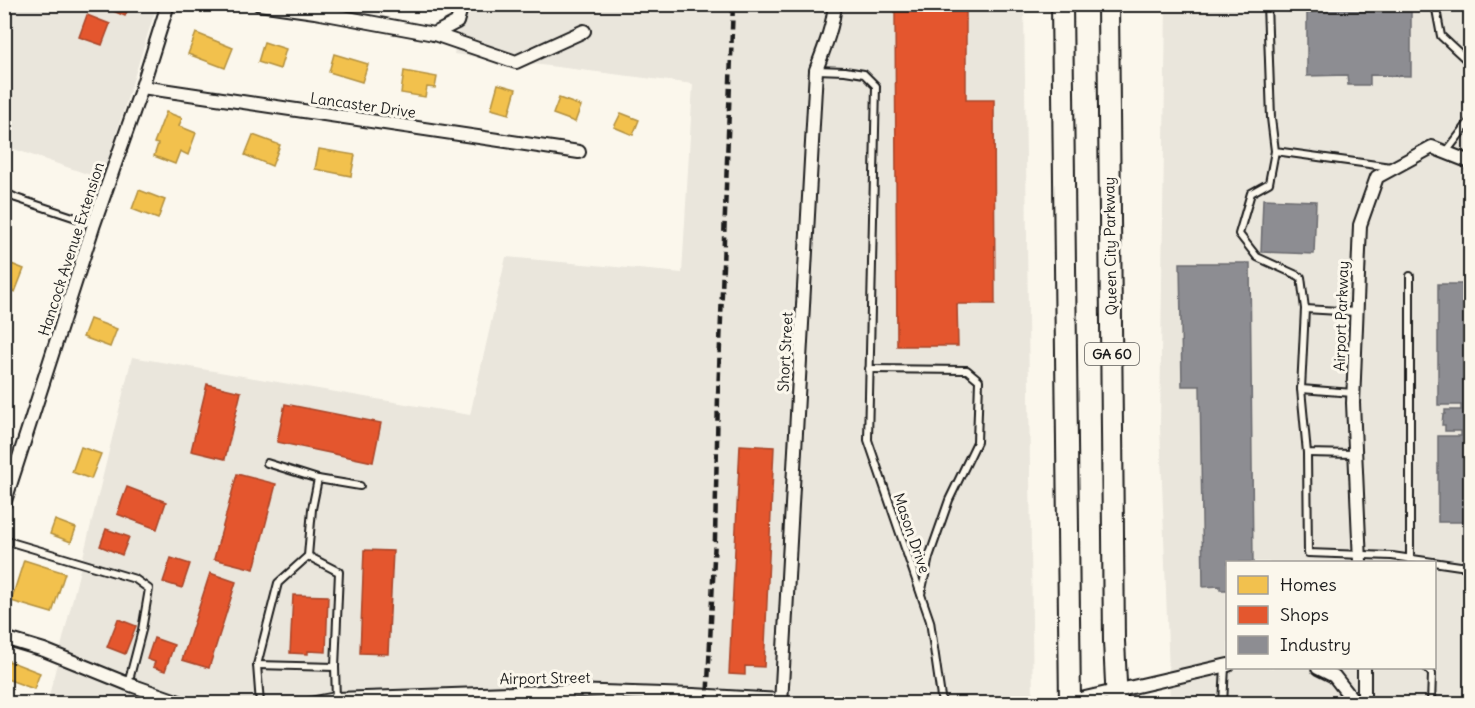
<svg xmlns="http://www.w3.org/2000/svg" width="1475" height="708" font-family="Delius,sans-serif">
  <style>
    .built { fill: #eae6dc; fill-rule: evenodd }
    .homes { fill: #f2c14e; stroke: #b2903f; stroke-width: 1.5 }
    .shops { fill: #e4572e; stroke: #a84529; stroke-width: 1.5 }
    .industry { fill: #8d8d92; stroke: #6b6b6f; stroke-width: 1.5 }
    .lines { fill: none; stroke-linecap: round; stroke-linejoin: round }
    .lane-casing { stroke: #1c1c1c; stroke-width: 10 }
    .street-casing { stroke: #1c1c1c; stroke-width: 16 }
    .primary-casing { stroke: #1c1c1c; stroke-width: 24 }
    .lane { stroke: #fbf7ec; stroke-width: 6 }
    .street { stroke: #fbf7ec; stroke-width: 12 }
    .primary { stroke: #fbf7ec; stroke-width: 20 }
    .rail { stroke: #1c1c1c; stroke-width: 4.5; stroke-dasharray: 9 4.5; stroke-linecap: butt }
    .labels { text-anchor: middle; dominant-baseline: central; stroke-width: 6; stroke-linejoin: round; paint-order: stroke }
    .shield { fill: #fbf7ec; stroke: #5f5e5a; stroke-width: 1.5 }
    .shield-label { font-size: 14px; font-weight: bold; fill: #1c1c1c }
    .street-label { font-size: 15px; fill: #1c1c1c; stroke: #fbf7ec }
  </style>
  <rect width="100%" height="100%" fill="#fbf7ec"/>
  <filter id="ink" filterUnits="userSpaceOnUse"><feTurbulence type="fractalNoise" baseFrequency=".0167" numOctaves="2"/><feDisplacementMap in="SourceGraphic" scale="12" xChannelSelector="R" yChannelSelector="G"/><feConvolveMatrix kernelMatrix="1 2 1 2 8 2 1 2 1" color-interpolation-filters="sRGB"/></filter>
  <g filter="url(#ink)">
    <!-- built -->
    <g class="built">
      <path d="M5,5H157L102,179L5,146Z"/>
      <path d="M463,5H1024L1033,703L47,704L132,357L470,415L506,257L682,273L693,84L454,54Z"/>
      <path d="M1166,5H1470V703H1170L1160,426ZM1228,562H1434V668H1228Z"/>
    </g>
    <!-- homes -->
    <g class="homes">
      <path d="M196,33L233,48L225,68L188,54Z"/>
      <path d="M264,42L286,49L280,69L258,62Z"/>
      <path d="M334,54L368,64L362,82L329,72Z"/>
      <path d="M404,71L437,77L435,88L427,87L425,97L401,93Z"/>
      <path d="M498,84L516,89L509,114L491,109Z"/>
      <path d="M559,98L581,106L575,122L553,114Z"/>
      <path d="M166,112L182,118L179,126L196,133L188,155L180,151L175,164L154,156L158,144L154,143Z"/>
      <path d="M621,113L639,120L633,135L614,127Z"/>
      <path d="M253,135L280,145L272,166L245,155Z"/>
      <path d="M319,149L355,155L351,176L315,169Z"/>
      <path d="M139,190L165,200L158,219L132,209Z"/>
      <path d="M4,261L24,269L15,292L4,288Z"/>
      <path d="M90,319L117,329L110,347L83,337Z"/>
      <path d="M81,447L101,454L91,479L72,472Z"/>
      <path d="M55,520L76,528L71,542L50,534Z"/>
      <path d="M24,560L65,573L52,613L11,601Z"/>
      <path d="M9,661L40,673L34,689L4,678V674Z"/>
    </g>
    <!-- shops -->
    <g class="shops">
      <path d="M97,4H130L125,16Z"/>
      <path d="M895,10H966V100H994L995,304H957L958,346H897Z"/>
      <path d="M87,15L110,24L102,45L79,37Z"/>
      <path d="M207,384L241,392L225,459L191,451Z"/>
      <path d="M285,404L381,423L373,462L277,442Z"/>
      <path d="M740,445L774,447L764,667L745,666V675L729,674Z"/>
      <path d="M237,474L276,484L254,569L214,559Z"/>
      <path d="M127,487L166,502L157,529L117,514Z"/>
      <path d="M106,529L129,537L122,555L100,546Z"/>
      <path d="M364,550L393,551L388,654L360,653Z"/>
      <path d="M171,558L190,564L182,588L163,582Z"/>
      <path d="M210,573L236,582L209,668L182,660Z"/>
      <path d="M293,595L328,596L326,652L308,651V654L290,653Z"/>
      <path d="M118,619L136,626L125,654L107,647Z"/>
      <path d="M154,638L174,645L165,671L153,667L155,662L147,659Z"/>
    </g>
    <!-- industry -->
    <g class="industry">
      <path d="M1307,4H1411V76L1370,75V85H1348L1347,75L1307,76Z"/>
      <path d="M1263,199L1316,201L1314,254L1261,252Z"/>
      <path d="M1180,263H1250L1253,562H1228V590H1220V586L1203,587L1200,386H1182Z"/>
      <path d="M1438,284H1470V522H1438V436H1461V431H1445V425H1442L1443,414H1445V410H1461V405H1438Z"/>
    </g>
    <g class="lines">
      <defs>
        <g id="lane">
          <path d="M1267,4L1271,118L1275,151L1391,167"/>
          <path d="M1435,4L1441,36L1470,63"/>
          <path d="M816,70L845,71L864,74L876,86L868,440L930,621L942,704"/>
          <path d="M1275,151L1269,183L1251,193L1239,234L1257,257L1301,277L1305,309L1356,312"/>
          <path d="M1446,152L1470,121"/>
          <path d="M4,192L16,198L94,224"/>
          <path d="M1410,276V559"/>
          <path d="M1305,309L1301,389L1353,393"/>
          <path d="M869,369L967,370L979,380L977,442L949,500L929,557L921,594"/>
          <path d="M1301,389L1307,453L1355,454"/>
          <path d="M1307,453L1308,553L1392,556L1460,566H1470"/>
          <path d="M267,463L318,479L360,486"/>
          <path d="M4,540L135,579L149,589L142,630L128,684"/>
          <path d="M308,556L339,572L335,667L336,699"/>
          <path d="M257,665L335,667"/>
          <path d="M1427,668L1432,674L1431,704"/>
          <path d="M260,704L257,665L278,583L308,556L312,509L318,479"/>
          <path d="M1223,704L1225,666"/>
        </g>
        <g id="street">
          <path d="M259,4L315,12L434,34L516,62L584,31"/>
          <path d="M434,34L457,22L462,4"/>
          <path d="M142,87L579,152"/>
          <path d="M4,504L94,224L142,87L168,4"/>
          <path d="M1360,562L1353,403L1360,225L1377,177L1432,147L1470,162"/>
          <path d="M4,638L44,650L128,684L185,704"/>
          <path d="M1318,668L1334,676L1356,704"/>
          <path d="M1364,668V704"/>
          <path d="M310,704L336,699L572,691L693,695L781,700"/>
          <path d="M781,704L816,70C824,49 833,27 835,4"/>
          <path d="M1059,704L1228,665"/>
        </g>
        <g id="primary">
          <path d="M1062,4L1070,704"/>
          <path d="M1108,4L1114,641L1117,704"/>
        </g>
      </defs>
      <!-- lane casing -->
      <use href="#lane" class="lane-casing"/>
      <!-- street casing -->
      <use href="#street" class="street-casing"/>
      <!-- primary casing -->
      <use href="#primary" class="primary-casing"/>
      <!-- lane -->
      <use href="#lane" class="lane"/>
      <!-- street -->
      <use href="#street" class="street"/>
      <!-- primary -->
      <use href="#primary" class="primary"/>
      <!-- rail -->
      <path class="rail" d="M707,704L715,538L718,396L733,4"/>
    </g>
  </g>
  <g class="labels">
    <!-- shield labels -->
    <rect class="shield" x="1085" y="343" width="54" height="22" rx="4.5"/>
    <g class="shield-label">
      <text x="1112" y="354">GA 60</text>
    </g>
    <!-- street labels -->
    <g class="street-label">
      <text transform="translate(363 105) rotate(8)">Lancaster Drive</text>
      <text transform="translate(1110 246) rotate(-91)">Queen City Parkway</text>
      <text transform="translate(71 249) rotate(-72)">Hancock Avenue Extension</text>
      <text transform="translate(1341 316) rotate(-88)">Airport Parkway</text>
      <text transform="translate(785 352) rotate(-87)">Short Street</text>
      <text transform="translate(912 533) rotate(71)">Mason Drive</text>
      <text transform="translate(545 678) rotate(-1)">Airport Street</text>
    </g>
  </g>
  <!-- margin -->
  <rect width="1475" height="708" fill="none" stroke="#fbf7ec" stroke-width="24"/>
  <rect x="12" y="12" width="1451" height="684" fill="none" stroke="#1c1c1c" stroke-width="2" filter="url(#ink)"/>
  <!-- legend -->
  <rect x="1226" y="561" width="210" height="108" fill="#fbf7ec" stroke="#a29f99" stroke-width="1.5"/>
  <rect x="1238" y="576" width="30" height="18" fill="#f2c14e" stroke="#a29f99" stroke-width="1.5"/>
  <text x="1280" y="591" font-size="18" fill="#1c1c1c">Homes</text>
  <rect x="1238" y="606" width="30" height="18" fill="#e4572e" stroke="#a29f99" stroke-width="1.5"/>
  <text x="1280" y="621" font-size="18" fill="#1c1c1c">Shops</text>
  <rect x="1238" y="636" width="30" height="18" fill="#8d8d92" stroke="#a29f99" stroke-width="1.5"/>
  <text x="1280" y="651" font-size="18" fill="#1c1c1c">Industry</text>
</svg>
